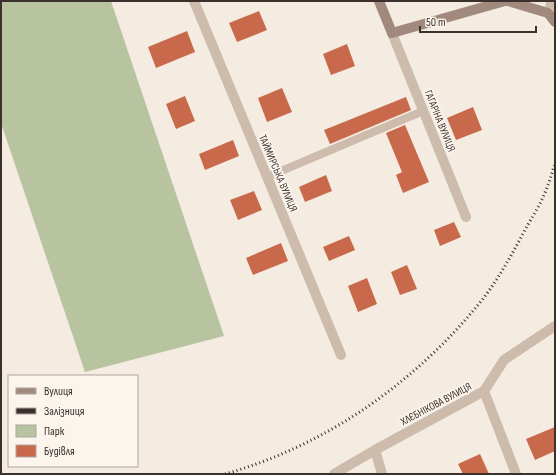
<svg xmlns="http://www.w3.org/2000/svg" width="556" height="475" font-family="'Sofia Sans Condensed',sans-serif">
  <style>
    .green { fill: #b8c4a0 }
    .building { fill: #c8694b }
    .lines { fill: none; stroke-linecap: round; stroke-linejoin: round }
    .service { stroke: #cdbbac; stroke-width: 8 }
    .minor { stroke: #cdbbac; stroke-width: 10 }
    .secondary { stroke: #a18a7d; stroke-width: 10 }
    .rail { stroke: #3b302b; stroke-width: 3; stroke-dasharray: 1 3; stroke-linecap: butt }
    .labels { text-anchor: middle; dominant-baseline: central; stroke-width: 3.5; stroke-linejoin: round; paint-order: stroke }
    .street-label { font-size: 11px; fill: #3b302b; stroke: #fbf5ee }
  </style>
  <rect width="100%" height="100%" fill="#f4ebe1"/>
  <!-- green -->
  <path class="green" d="M1,1H111L224,336L85,372L1,123Z"/>
  <!-- building -->
  <g class="building">
    <path d="M259,11L267,30L237,42L229,23Z"/>
    <path d="M187,31L195,52L156,68L148,47Z"/>
    <path d="M347,44L355,66L331,75L323,54Z"/>
    <path d="M282,88L292,112L267,122L258,98Z"/>
    <path d="M185,96L195,121L176,129L166,104Z"/>
    <path d="M406,97L411,110L330,144L324,130Z"/>
    <path d="M473,107L482,130L456,140L447,118Z"/>
    <path d="M405,125L429,182L403,193L396,175L402,172L386,133Z"/>
    <path d="M233,140L239,156L205,170L199,154Z"/>
    <path d="M326,175L332,191L305,202L299,187Z"/>
    <path d="M254,191L262,210L238,220L230,200Z"/>
    <path d="M454,222L461,237L440,246L434,230Z"/>
    <path d="M349,236L355,250L329,261L323,247Z"/>
    <path d="M281,243L288,261L253,275L246,258Z"/>
    <path d="M407,265L417,289L400,295L391,272Z"/>
    <path d="M367,278L377,304L358,312L348,286Z"/>
    <path d="M555,427V451L535,460L526,439Z"/>
    <path d="M480,454L489,474H463L458,464Z"/>
  </g>
  <g class="lines">
    <!-- service -->
    <path class="service" d="M267,177L423,111"/>
    <!-- minor -->
    <g class="minor">
      <path d="M194,1L341,355"/>
      <path d="M548,13L552,1"/>
      <path d="M392,33L466,217"/>
      <path d="M484,391L516,474"/>
      <path d="M375,450L382,474"/>
      <path d="M334,474L375,450L484,391L504,360L555,326"/>
    </g>
    <!-- secondary -->
    <g class="secondary">
      <path d="M379,1L392,33L505,1"/>
      <path d="M508,1L548,13L555,22"/>
    </g>
    <!-- rail -->
    <path class="rail" d="M225,474C325,446 413,384 478,305C497,282 511,256 525,230C532,217 541,204 546,190C550,181 552,172 555,164"/>
  </g>
  <g class="labels">
    <!-- street labels -->
    <g class="street-label">
      <text transform="translate(440 121) rotate(68)">ГАГАРІНА ВУЛИЦЯ</text>
      <text transform="translate(278 173) rotate(67)">ТАЙМИРСЬКА ВУЛИЦЯ</text>
      <text transform="translate(436 404) rotate(-28)">ХЛЄБНІКОВА ВУЛИЦЯ</text>
    </g>
  </g>
  <!-- border -->
  <rect width="556" height="475" fill="none" stroke="#3b302b" stroke-width="4"/>
  <!-- legend -->
  <rect x="8" y="375" width="130" height="92" fill="#fbf5ee" stroke="#aea6a0"/>
  <rect x="16" y="388" width="20" height="6" fill="#a18a7d" stroke="#aea6a0"/>
  <text x="44" y="395" font-size="12" fill="#3b302b">Вулиця</text>
  <rect x="16" y="408" width="20" height="6" fill="#3b302b" stroke="#aea6a0"/>
  <text x="44" y="415" font-size="12" fill="#3b302b">Залізниця</text>
  <rect x="16" y="425" width="20" height="12" fill="#b8c4a0" stroke="#aea6a0"/>
  <text x="44" y="435" font-size="12" fill="#3b302b">Парк</text>
  <rect x="16" y="445" width="20" height="12" fill="#c8694b" stroke="#aea6a0"/>
  <text x="44" y="455" font-size="12" fill="#3b302b">Будівля</text>
  <!-- scale -->
  <path d="M420 26v6h116v-6" fill="none" stroke="#3b302b" stroke-width="2"/>
  <text x="426" y="26" font-size="12" fill="#3b302b" stroke="#fbf5ee" stroke-width="3" paint-order="stroke">50 m</text>
</svg>
